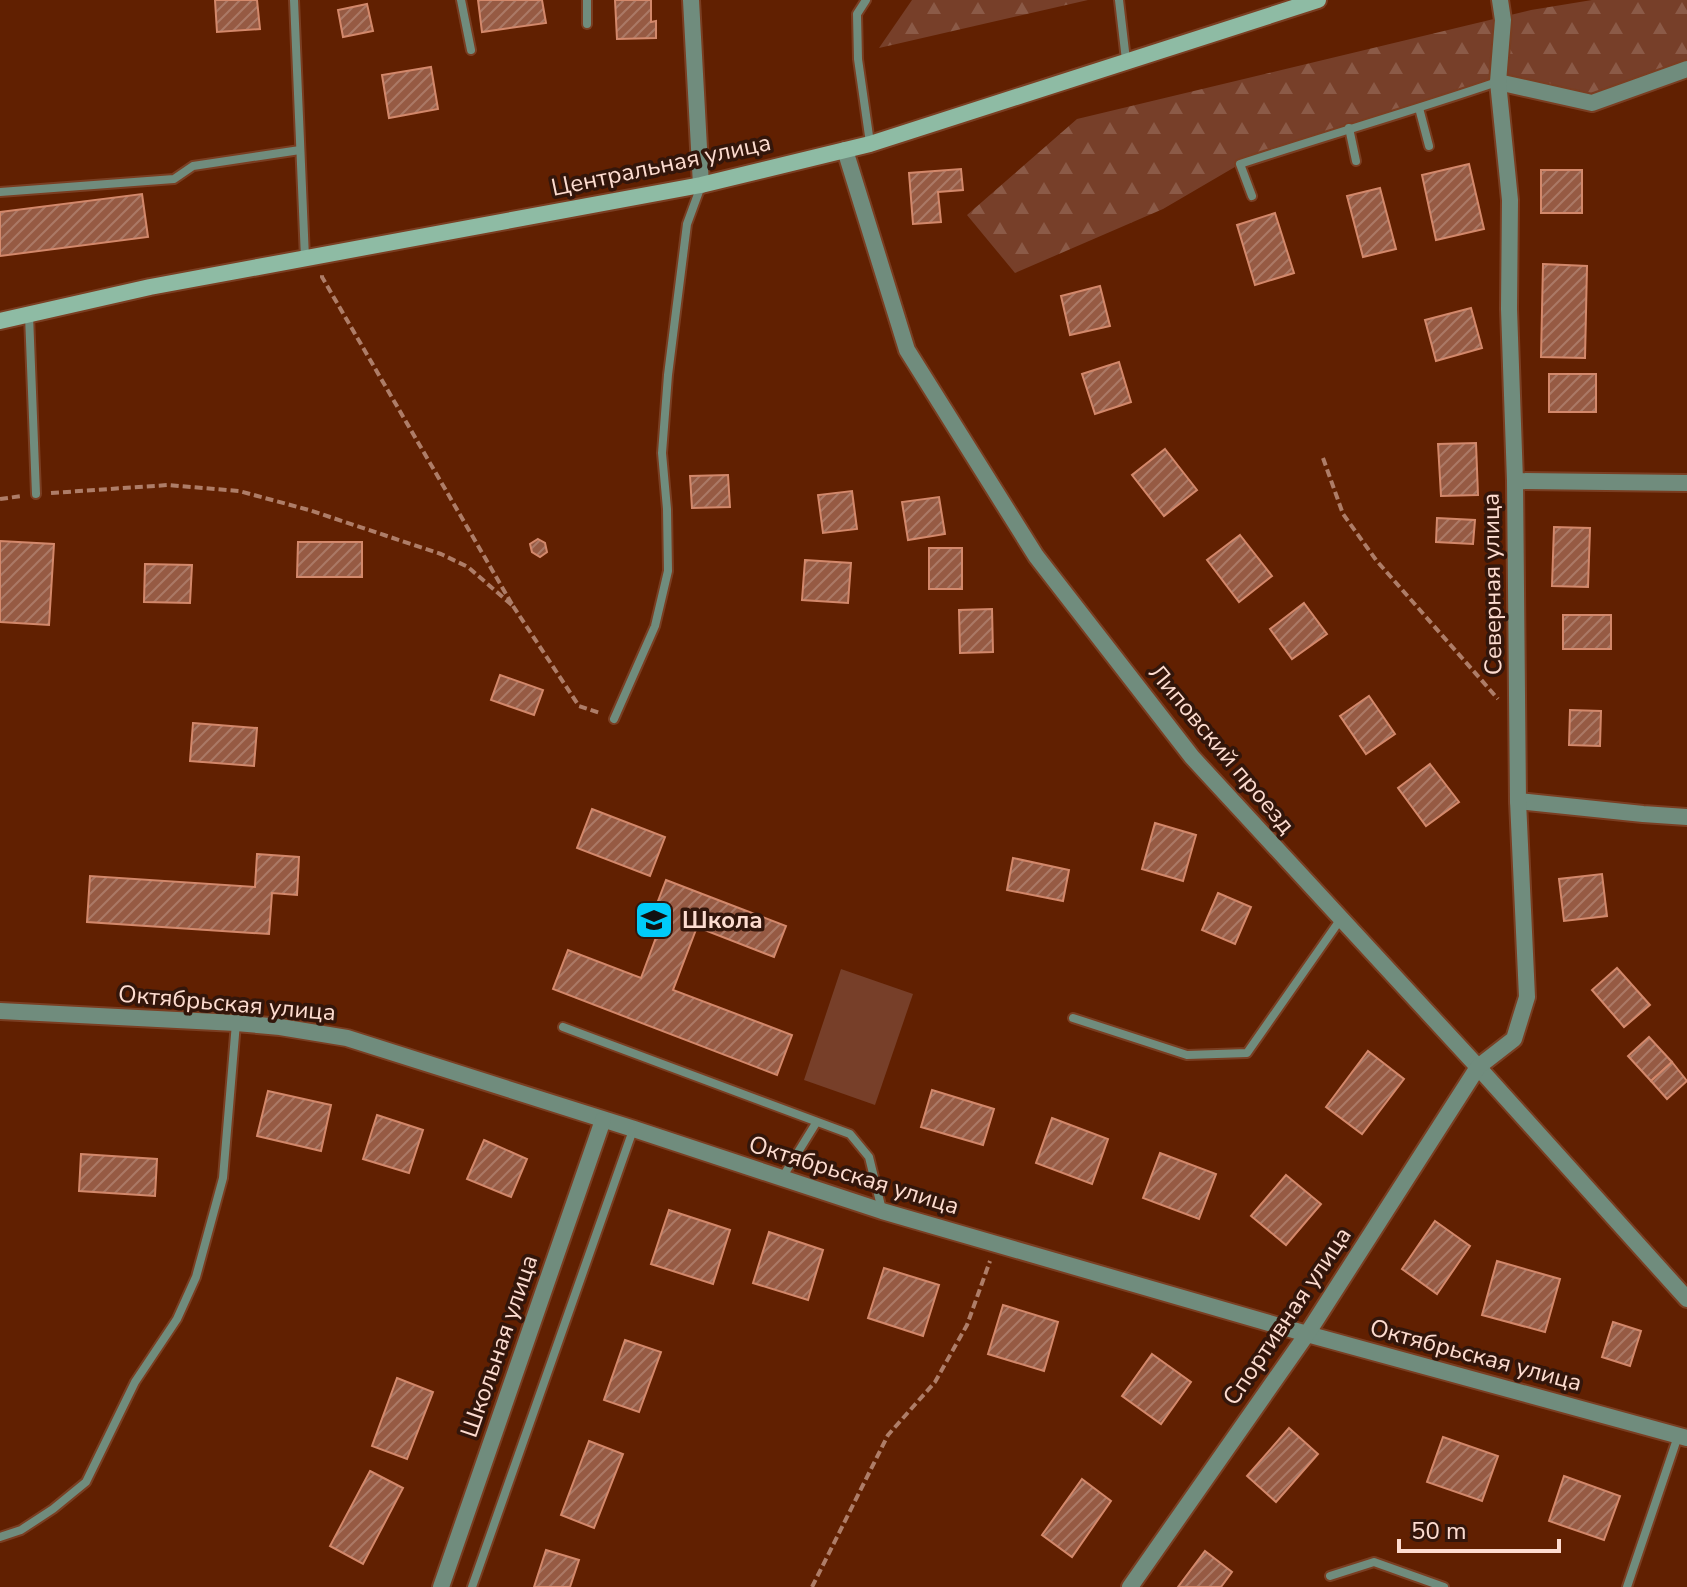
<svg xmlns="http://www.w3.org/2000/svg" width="1687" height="1587" font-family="'Nunito Sans',sans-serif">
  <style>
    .forest { fill: url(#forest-firs) }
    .green { fill: #773f29 }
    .building { fill: url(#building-hatch); stroke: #d3886b; stroke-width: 2 }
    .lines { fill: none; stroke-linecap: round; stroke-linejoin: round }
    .service-casing { stroke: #7a3e22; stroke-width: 12 }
    .minor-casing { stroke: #7a3e22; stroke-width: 20 }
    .secondary-casing { stroke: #7a3e22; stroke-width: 20 }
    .path { stroke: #ae7d68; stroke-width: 4; stroke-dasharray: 8 4; stroke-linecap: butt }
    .service { stroke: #708c7d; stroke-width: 8 }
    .minor { stroke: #708c7d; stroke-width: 16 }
    .secondary { stroke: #8ebba4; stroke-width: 16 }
    .labels { text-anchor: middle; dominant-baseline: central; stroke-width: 7; stroke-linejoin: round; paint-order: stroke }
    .street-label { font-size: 24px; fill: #fddcd0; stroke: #33160b }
    .poi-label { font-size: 24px; font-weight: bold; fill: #fddcd0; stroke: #33160b; text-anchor: start }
  </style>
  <defs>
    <pattern id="forest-firs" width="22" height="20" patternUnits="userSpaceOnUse" patternTransform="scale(2)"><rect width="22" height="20" fill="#773f29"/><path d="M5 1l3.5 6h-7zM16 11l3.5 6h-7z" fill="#8b5a47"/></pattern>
    <pattern id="building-hatch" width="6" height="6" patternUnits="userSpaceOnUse" patternTransform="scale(2)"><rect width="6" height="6" fill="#965a43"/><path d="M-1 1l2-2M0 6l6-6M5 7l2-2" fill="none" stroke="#ab7966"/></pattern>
  </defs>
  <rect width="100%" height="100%" fill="#612001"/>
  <!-- forest -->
  <g class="forest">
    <path d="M912,0H1088L879,48Z"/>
    <path d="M1592,0H1687V68L1592,103L1498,82L1240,164L1163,209L1015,273L967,215L1077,119L1531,10Z"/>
  </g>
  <!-- green -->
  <path class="green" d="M841,969L913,994L875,1105L804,1080Z"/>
  <!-- building -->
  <g class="building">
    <path d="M215,0H257L260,29L217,32Z"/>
    <path d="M478,0H542L546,23L482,32Z"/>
    <path d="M615,0H651V22L656,21V38L617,39Z"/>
    <path d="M367,4L373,31L343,37L338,10Z"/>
    <path d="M431,67L438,109L389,118L382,75Z"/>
    <path d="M1469,164L1484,229L1436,240L1422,175Z"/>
    <path d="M961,169L963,190L938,192L941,222L913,224L909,173Z"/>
    <rect x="1541" y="170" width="41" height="43"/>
    <path d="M1380,188L1396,249L1363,257L1347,196Z"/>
    <path d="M142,194L148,237L0,256V212Z"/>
    <path d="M1275,213L1294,273L1255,285L1237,225Z"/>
    <path d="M1543,264L1587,266L1585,358L1541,357Z"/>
    <path d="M1100,286L1110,326L1070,335L1061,296Z"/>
    <path d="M1471,308L1482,348L1436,361L1425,320Z"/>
    <path d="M1119,362L1131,402L1095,414L1082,374Z"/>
    <rect x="1549" y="374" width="47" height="38"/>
    <path d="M1476,443L1478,495L1441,496L1438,444Z"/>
    <path d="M1165,449L1197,490L1164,516L1132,475Z"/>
    <path d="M728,475L730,507L692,508L690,476Z"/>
    <path d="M852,491L857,529L823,533L818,495Z"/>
    <path d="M939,497L945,534L908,540L902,502Z"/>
    <path d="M1437,518L1475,520L1473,544L1436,542Z"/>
    <path d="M1554,527L1590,528L1588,587L1552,586Z"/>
    <path d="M1240,535L1272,576L1239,602L1207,560Z"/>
    <path d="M538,539L545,543L547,552L540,557L532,552L530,544Z"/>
    <path d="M0,541L54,544L49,625L0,622Z"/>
    <path d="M298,542H362V577H297Z"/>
    <rect x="929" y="548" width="33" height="41"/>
    <path d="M805,560L851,563L848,603L802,600Z"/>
    <path d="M145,564L192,565L190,603L144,602Z"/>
    <path d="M1304,603L1327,634L1292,659L1270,629Z"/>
    <path d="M992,609L993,652L960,653L959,610Z"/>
    <rect x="1563" y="615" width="48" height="34"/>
    <path d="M500,675L543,690L534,715L491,700Z"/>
    <path d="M1369,696L1395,734L1366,754L1340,716Z"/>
    <path d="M1570,710L1601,711L1600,746L1569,745Z"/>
    <path d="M193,723L257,728L254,766L190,761Z"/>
    <path d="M1430,764L1459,802L1426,826L1398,788Z"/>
    <path d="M592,809L665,837L650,876L577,848Z"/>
    <path d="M1155,823L1196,835L1183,881L1142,869Z"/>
    <path d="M257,854L299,857L297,895L272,893L269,934L87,922L90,876L255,887Z"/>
    <path d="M1013,858L1069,870L1063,901L1007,890Z"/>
    <path d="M1602,874L1607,916L1564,921L1559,879Z"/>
    <path d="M666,880L786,926L774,957L697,927L673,990L792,1035L777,1075L553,989L568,950L641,978L665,913L655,909Z"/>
    <path d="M1218,893L1251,907L1235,944L1202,930Z"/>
    <path d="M1617,968L1650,1005L1624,1027L1592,990Z"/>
    <path d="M1649,1037L1672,1062L1651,1081L1628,1056Z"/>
    <path d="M1368,1051L1404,1079L1362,1134L1326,1107Z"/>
    <path d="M1672,1062L1687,1081L1667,1099L1651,1081Z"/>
    <path d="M932,1090L994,1109L983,1145L921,1127Z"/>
    <path d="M268,1091L331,1105L321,1151L257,1136Z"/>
    <path d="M377,1115L423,1130L409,1173L363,1159Z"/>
    <path d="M1052,1118L1108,1139L1092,1184L1036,1163Z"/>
    <path d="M484,1140L527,1159L511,1197L467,1179Z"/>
    <path d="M1160,1153L1216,1174L1199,1219L1143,1198Z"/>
    <path d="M81,1154L157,1159L155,1196L79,1191Z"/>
    <path d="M1286,1175L1321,1204L1286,1245L1251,1216Z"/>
    <path d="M669,1210L730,1230L713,1284L651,1264Z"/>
    <path d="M1435,1221L1470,1246L1437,1294L1402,1269Z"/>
    <path d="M769,1232L823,1250L808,1300L753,1283Z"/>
    <path d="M1497,1261L1560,1279L1545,1332L1482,1315Z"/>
    <path d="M884,1268L939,1285L923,1336L868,1318Z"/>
    <path d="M1003,1305L1058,1322L1044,1371L988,1354Z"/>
    <path d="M1613,1322L1641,1331L1630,1366L1602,1357Z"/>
    <path d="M625,1340L661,1352L639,1412L604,1400Z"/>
    <path d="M1152,1354L1191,1382L1161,1424L1122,1396Z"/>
    <path d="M397,1378L433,1392L407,1459L372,1446Z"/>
    <path d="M1289,1428L1318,1454L1276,1502L1247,1476Z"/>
    <path d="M1443,1437L1498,1456L1482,1501L1427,1482Z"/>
    <path d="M589,1441L623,1454L594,1528L561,1515Z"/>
    <path d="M370,1471L403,1488L363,1564L330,1546Z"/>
    <path d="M1564,1476L1620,1496L1604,1540L1549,1521Z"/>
    <path d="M1082,1479L1111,1501L1072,1557L1042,1535Z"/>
    <path d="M546,1550L579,1560L570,1587H534Z"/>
    <path d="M1205,1551L1232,1572L1221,1587H1178Z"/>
  </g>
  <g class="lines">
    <defs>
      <g id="service">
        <path d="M294,0L305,258"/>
        <path d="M461,0L471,50"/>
        <path d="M587,0V24"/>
        <path d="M866,0L857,14L858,59L870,143"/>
        <path d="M1119,0L1126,60"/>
        <path d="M1419,108L1429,146"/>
        <path d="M1349,128L1356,161"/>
        <path d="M0,192L174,179L193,166L300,150"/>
        <path d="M1252,196L1240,164C1325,136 1412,111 1497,82"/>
        <path d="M29,315L36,494"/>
        <path d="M614,719L655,626L668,571L667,509L662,453L668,375L687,224L701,186"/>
        <path d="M1073,1018L1187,1055L1247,1053L1340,920"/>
        <path d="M563,1027L850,1134L869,1157L882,1210"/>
        <path d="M782,1178L816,1123"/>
        <path d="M0,1537L21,1530L53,1509L86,1482L135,1382L177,1319L196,1277L223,1178L236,1023"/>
        <path d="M1330,1576L1374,1562L1444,1587"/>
        <path d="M472,1587L633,1130"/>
        <path d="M1627,1587L1678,1436"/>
      </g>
      <g id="minor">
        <path d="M691,0L701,185"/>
        <path d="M1498,82L1592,103L1687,69"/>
        <path d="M845,150L907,350L1036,556L1192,757L1478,1067L1687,1299"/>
        <path d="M1515,481L1687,483"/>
        <path d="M1518,801L1643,814L1687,817"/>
        <path d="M0,1011L236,1023L280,1027L347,1038L634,1129L882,1211L1307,1334L1687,1438"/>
        <path d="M441,1587L603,1120"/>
        <path d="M1130,1587L1307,1334L1478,1067L1514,1039L1527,997L1518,801L1515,481L1509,309L1510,200L1498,82L1503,20L1500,0"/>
      </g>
      <path id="secondary" d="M0,321L150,287L701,185L870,144L1318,0"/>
    </defs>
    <!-- service casing -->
    <use href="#service" class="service-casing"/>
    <!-- minor casing -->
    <use href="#minor" class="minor-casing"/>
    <!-- secondary casing -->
    <use href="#secondary" class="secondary-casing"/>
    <!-- path -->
    <g class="path">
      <path d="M1323,458L1343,514L1376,560L1498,699"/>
      <path d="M51,493L168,485L239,491L309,510L441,554L468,567L513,606L322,277V273"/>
      <path d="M0,499L22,496"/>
      <path d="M513,606L579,706L600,713"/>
      <path d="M812,1587L888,1435L935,1382L967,1325L990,1261"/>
    </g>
    <!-- service -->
    <use href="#service" class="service"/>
    <!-- minor -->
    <use href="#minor" class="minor"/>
    <!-- secondary -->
    <use href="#secondary" class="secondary"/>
  </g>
  <!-- icons -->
  <defs>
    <symbol id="school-square" viewBox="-11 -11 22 22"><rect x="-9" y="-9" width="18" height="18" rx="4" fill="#00cbf9" stroke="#33160b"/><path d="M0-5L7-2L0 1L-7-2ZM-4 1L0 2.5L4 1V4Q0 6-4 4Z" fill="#111"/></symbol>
  </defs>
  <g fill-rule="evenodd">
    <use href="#school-square" x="632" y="898" width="44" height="44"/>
  </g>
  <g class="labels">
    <!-- street labels -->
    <g class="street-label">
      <text transform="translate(661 165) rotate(-12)">Центральная улица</text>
      <text transform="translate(1492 584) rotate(-91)">Северная улица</text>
      <text transform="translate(1222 749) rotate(50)">Липовский проезд</text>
      <text transform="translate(227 1003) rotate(5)">Октябрьская улица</text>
      <text transform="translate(854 1175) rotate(17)">Октябрьская улица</text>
      <text transform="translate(1287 1316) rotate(-56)">Спортивная улица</text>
      <text transform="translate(499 1346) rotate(-71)">Школьная улица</text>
      <text transform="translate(1476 1355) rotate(15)">Октябрьская улица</text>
    </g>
    <!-- poi labels -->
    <g class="poi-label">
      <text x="682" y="920">Школа</text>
    </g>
  </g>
  <!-- scale -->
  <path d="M1399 1539v12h160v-12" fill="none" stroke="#fddcd0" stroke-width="4"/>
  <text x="1411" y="1539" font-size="24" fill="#fddcd0" stroke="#33160b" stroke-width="6" paint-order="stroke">50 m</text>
</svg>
